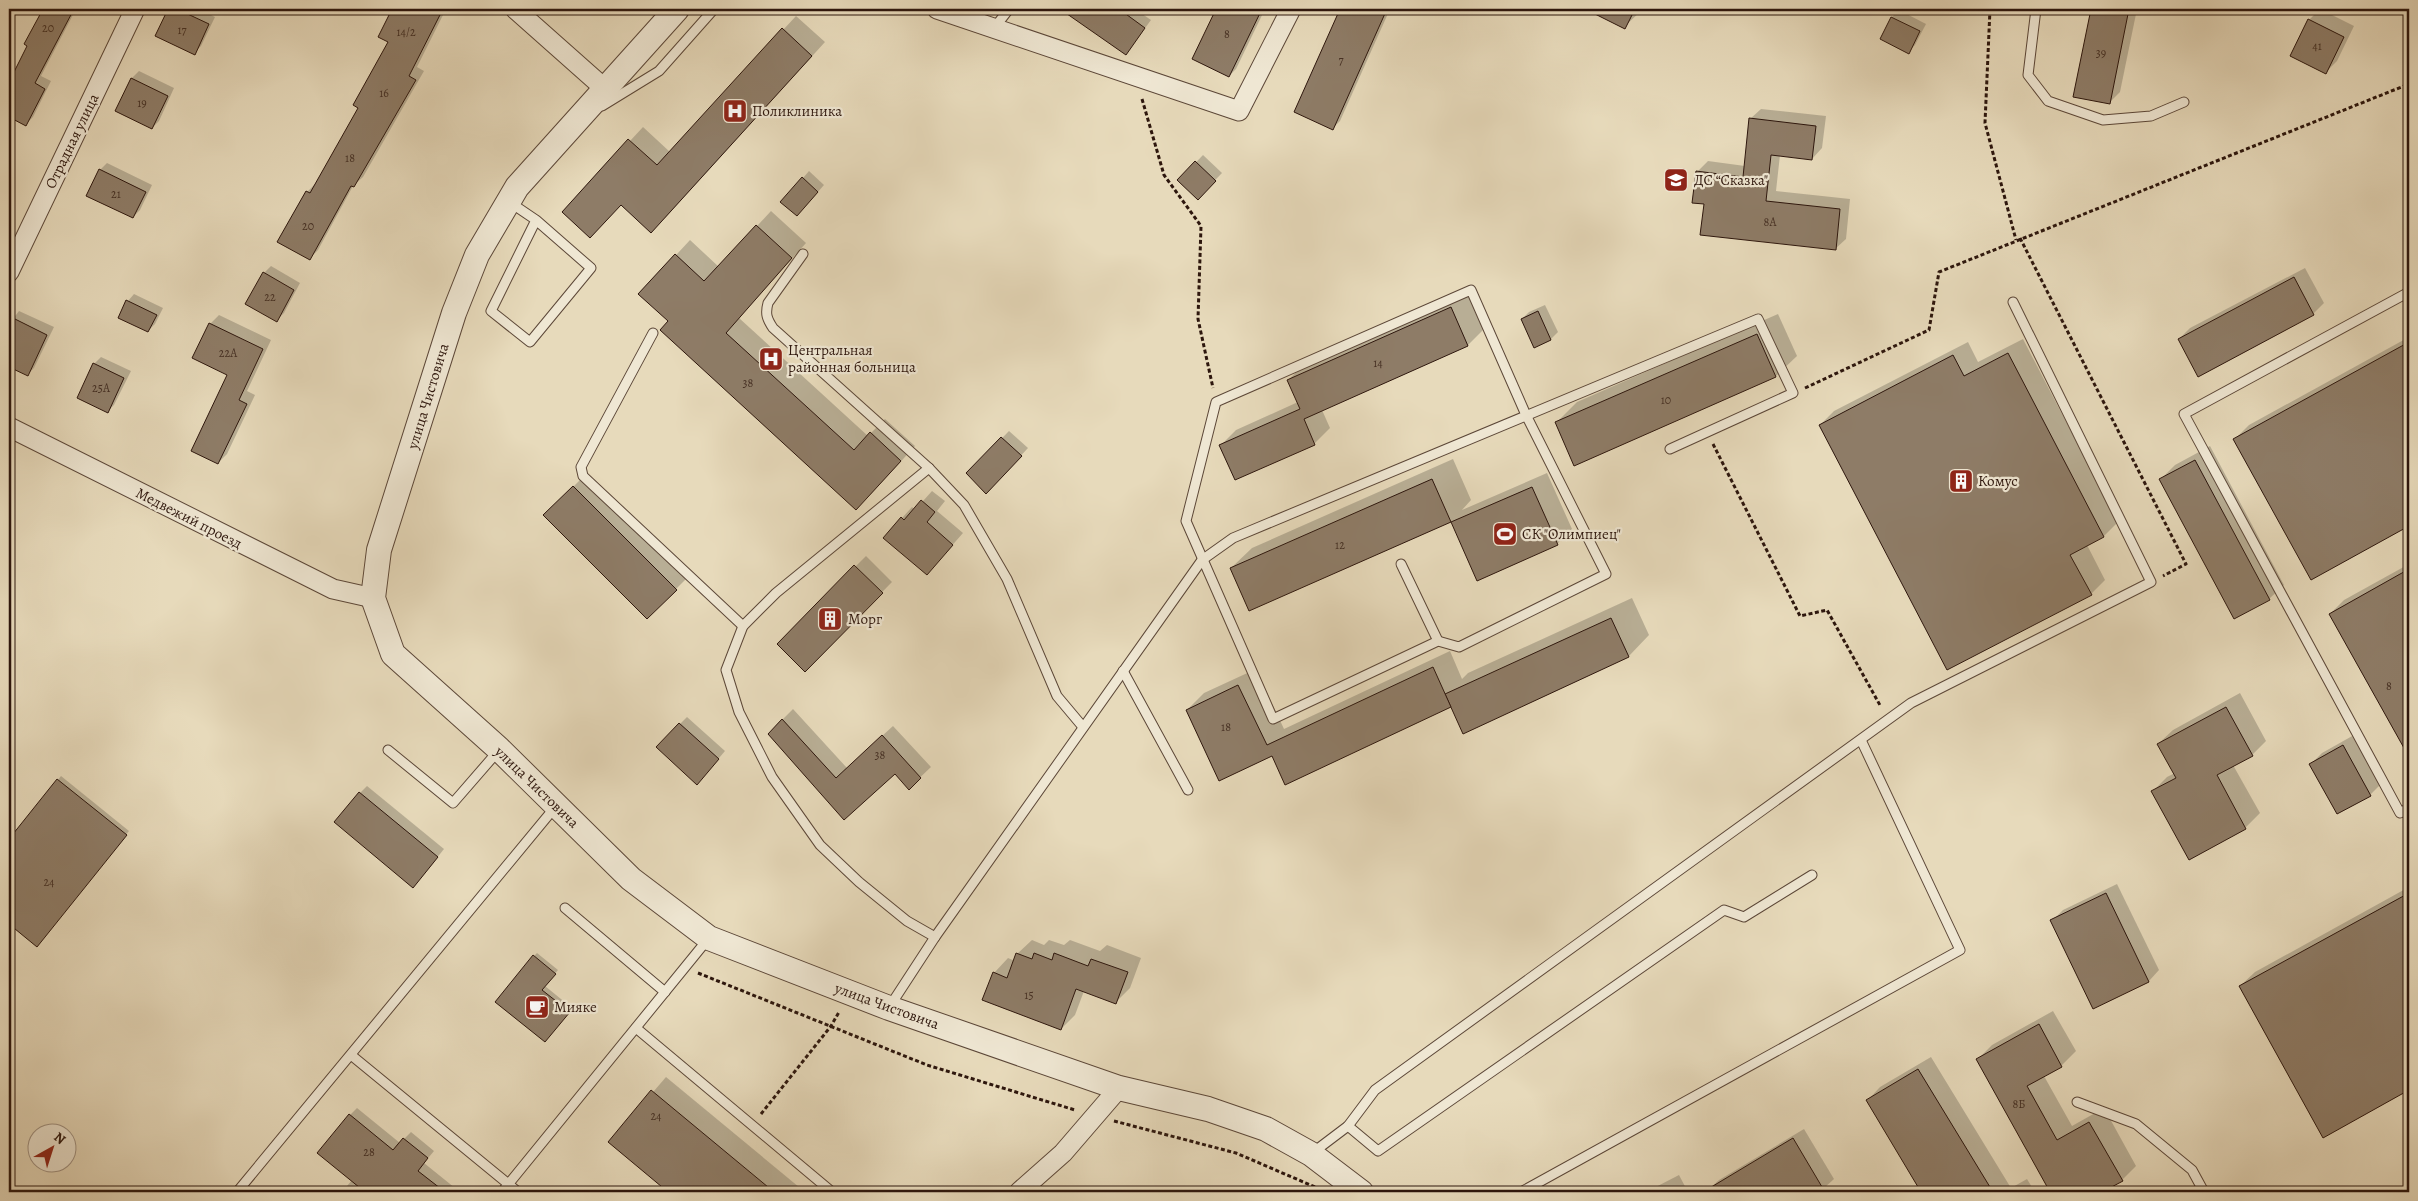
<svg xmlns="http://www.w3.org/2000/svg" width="2418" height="1201" font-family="Alegreya,serif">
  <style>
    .shadow { fill: #0003 }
    .building { fill: #8e7c67; stroke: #2d160d }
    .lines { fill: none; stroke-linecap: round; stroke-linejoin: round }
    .service-casing { stroke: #5c4738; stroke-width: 11 }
    .minor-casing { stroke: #5c4738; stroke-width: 21 }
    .tertiary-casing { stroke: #5c4738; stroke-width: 26 }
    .path { stroke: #2d160d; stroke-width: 3; stroke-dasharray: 4 2.5; stroke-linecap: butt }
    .service { stroke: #efe7d3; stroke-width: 9 }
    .minor { stroke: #efe7d3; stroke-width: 19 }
    .tertiary { stroke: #efe7d3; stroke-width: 24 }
    .labels { text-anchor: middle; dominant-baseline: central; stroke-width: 4.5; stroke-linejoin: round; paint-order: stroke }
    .number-label { font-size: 12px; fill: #453024 }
    .poi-label { font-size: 15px; fill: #2d160d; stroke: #efe7d3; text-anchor: start }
    .street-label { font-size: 15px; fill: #2d160d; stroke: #efe7d3 }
  </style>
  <rect width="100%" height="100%" fill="#e7dabb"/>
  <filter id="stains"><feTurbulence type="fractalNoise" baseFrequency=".004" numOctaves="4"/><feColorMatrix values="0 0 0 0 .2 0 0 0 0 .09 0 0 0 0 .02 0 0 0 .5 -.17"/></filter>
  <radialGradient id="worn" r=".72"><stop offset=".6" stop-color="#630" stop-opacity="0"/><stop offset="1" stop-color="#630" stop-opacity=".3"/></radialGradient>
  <!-- shadow -->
  <g class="shadow">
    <path d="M44,9H76L41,76L51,81L33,117L26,124L9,116V84L29,45L26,44Z"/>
    <path d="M170,9H212L209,14L215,17L201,46L194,53L157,35Z"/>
    <path d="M394,9H458L452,15L445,11L417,67L424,71L363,177L353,186L318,250L309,259L307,192L316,183L359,108L390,41L380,36Z"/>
    <path d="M1057,9H1135L1151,20L1126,54L1068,13L1066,15Z"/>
    <path d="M1218,9H1265L1236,69L1229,76L1194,58Z"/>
    <path d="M1341,9H1390L1340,121L1333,128L1295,111Z"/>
    <path d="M1588,9H1643L1624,27Z"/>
    <path d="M2092,9H2137L2120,92L2109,103L2075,96Z"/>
    <path d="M2320,9L2354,26L2337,61L2326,72L2309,20Z"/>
    <path d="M1899,10L1926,24L1915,45L1908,52L1882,39L1892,17Z"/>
    <path d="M796,16L825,42L665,218L621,203L564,212L643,127L670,152Z"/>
    <path d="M139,71L174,88L159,121L152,128L117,110L132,78Z"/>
    <path d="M1761,109L1826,116L1822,148L1812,159L1780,155L1776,191L1850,199L1846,239L1835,249L1705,203L1697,172L1708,161L1745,166L1750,119Z"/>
    <path d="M1203,155L1222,173L1198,198L1179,180Z"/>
    <path d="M107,163L152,185L140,210L133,217L100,170Z"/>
    <path d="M809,171L824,185L804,208L803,178Z"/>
    <path d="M771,211L806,243L739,318L868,436L885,419L915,446L871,494L640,294L690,240L719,267Z"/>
    <path d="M271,266L300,283L284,313L277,320L264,273Z"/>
    <path d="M2305,268L2324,303L2313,314L2179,339L2190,328Z"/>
    <path d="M1467,293L1483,330L1468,345L1322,410L1330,428L1314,444L1236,479L1221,445L1236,430L1298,402L1288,380L1304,365Z"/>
    <path d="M134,294L163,308L155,324L148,331L128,301Z"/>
    <path d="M1545,305L1558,332L1551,339L1535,346L1522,319L1529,312Z"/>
    <path d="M19,311L54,327L34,368L27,375L9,366V324Z"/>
    <path d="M1778,314L1797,356L1776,376L1575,464L1556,423L1577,402Z"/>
    <path d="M219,315L271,340L247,391L255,395L227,454L218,463L229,374L210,324Z"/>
    <path d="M2409,337V524L2312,578L2235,439L2249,425Z"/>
    <path d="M2023,339L2118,522L2104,536L2087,545L2105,580L2091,594L1820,425L1834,411L1968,342L1978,362Z"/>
    <path d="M101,357L131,371L114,405L107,412L94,364Z"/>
    <path d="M1009,431L1028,448L993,486L968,473Z"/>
    <path d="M2210,446L2284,585L2269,599L2235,618L2161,479L2175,465Z"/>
    <path d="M1453,459L1471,500L1462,510L1547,473L1572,529L1557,544L1477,579L1452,521L1249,610L1231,568L1252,548Z"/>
    <path d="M584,476L687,578L647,618L545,515Z"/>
    <path d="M932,491L945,501L937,511L963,533L927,574L902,518L912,507L915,510Z"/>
    <path d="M866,556L892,582L805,671L778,644Z"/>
    <path d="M2409,564V755L2330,614L2344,600Z"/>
    <path d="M1632,598L1649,635L1629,656L1273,755L1187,710L1204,693L1256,669L1284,729L1450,651L1462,679L1468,673Z"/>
    <path d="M2240,693L2266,741L2252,755L2233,765L2260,813L2245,828L2189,858L2153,791L2167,777L2175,773L2158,744L2173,730Z"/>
    <path d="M793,709L847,768L893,726L931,767L909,788L895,772L844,818L782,720Z"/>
    <path d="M687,717L725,751L697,784L658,746Z"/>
    <path d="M2354,735L2381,784L2370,795L2311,764L2322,753Z"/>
    <path d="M61,776L129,831L37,945L9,923V841Z"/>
    <path d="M367,786L444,849L420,879L360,793Z"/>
    <path d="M2117,884L2159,970L2149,981L2094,1007L2052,921L2063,910Z"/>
    <path d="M2409,887V1089L2323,1136L2240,986L2255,972Z"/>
    <path d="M1032,940L1044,945L1049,940L1064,945L1070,940L1100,951L1107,945L1141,958L1130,988L1115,1003L1084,991L1075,1015L1061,1029L994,973L1008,958L1015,961L1017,954Z"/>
    <path d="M537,953L558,970L545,986L572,1008L548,1037L534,956Z"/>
    <path d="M2053,1011L2076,1051L2061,1066L2044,1076L2072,1126L2104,1108L2136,1166L2122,1180L2100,1192H2052L1978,1059L1992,1045Z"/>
    <path d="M1931,1057L2011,1188L2027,1179L2035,1192H1923L1867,1101L1880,1087Z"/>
    <path d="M666,1077L805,1192H670L610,1142Z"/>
    <path d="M357,1108L400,1143L411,1132L434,1151L424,1163L460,1192H342L352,1180L350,1115Z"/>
    <path d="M1804,1129L1834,1179L1823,1189L1819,1192H1709L1708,1190L1719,1180Z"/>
    <path d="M1679,1175L1688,1192H1646L1648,1191Z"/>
  </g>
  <!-- building -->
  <g class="building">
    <path d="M43,9H74L35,83L45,89L26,126L9,117V82L27,46L24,44Z"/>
    <path d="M168,9H177L209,24L195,55L155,36Z"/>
    <path d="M392,9H443L409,76L416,80L354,187L351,186L310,260L277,242L306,191L310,193L358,108L353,105L388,42L378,37Z"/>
    <path d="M1060,9H1119L1145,28L1126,55Z"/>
    <path d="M1216,9H1262L1229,77L1192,59Z"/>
    <path d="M1340,9H1387L1333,130L1294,112Z"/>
    <path d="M1585,9H1635L1625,29Z"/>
    <path d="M2091,9H2129L2110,104L2073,97Z"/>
    <path d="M1891,17L1920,31L1909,54L1880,39Z"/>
    <path d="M2308,19L2344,37L2326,74L2290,56Z"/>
    <path d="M782,28L812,56L651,233L621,205L590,238L562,212L628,139L657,165Z"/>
    <path d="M131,78L168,96L152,129L115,111Z"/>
    <path d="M1749,118L1816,126L1812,160L1771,155L1766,201L1840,209L1836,250L1700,235L1704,204L1692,203L1696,171L1743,177Z"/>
    <path d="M1195,161L1216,181L1198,200L1177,180Z"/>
    <path d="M99,169L146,192L133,218L86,196Z"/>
    <path d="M802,177L818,192L797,216L780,202Z"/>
    <path d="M756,225L792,258L726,333L854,450L870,432L901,461L856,510L660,330L668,321L638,294L675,254L704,281Z"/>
    <path d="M263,272L294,290L277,322L245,304Z"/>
    <path d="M2294,277L2314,315L2198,377L2178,339Z"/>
    <path d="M126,300L157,315L148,332L118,318Z"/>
    <path d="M1451,307L1468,346L1304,419L1315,445L1235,480L1219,445L1300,409L1287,380Z"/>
    <path d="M1538,311L1551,340L1534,348L1521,319Z"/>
    <path d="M9,316L47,335L28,376L9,367Z"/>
    <path d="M209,323L263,349L239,400L247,404L218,464L191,451L227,375L192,358Z"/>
    <path d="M1757,334L1776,377L1574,466L1555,422Z"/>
    <path d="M2409,342V526L2311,580L2233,439Z"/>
    <path d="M2008,353L2104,537L2070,555L2092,595L1947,670L1819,425L1953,355L1964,376Z"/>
    <path d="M93,363L124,378L108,413L77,398Z"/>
    <path d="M1001,437L1022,456L986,494L966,473Z"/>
    <path d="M2195,460L2270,600L2234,619L2159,479Z"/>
    <path d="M1432,479L1451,522L1249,611L1230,568Z"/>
    <path d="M573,486L677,590L647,619L543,515Z"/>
    <path d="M1532,487L1558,545L1477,581L1451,522Z"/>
    <path d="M921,500L935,512L927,522L953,545L927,575L883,538L901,517L904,520Z"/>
    <path d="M854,565L883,593L805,672L777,644Z"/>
    <path d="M2409,569V757L2329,614Z"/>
    <path d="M1611,618L1629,657L1463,734L1445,694Z"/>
    <path d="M1433,667L1451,707L1285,785L1272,756L1219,781L1186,710L1238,685L1267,745Z"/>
    <path d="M2226,707L2253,756L2217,775L2246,829L2189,860L2151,791L2176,778L2157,744Z"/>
    <path d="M782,719L836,778L882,735L921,778L909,790L895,774L844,820L768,734Z"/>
    <path d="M679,723L719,759L697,785L656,747Z"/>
    <path d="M2343,745L2371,796L2337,814L2309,764Z"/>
    <path d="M57,779L127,835L37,947L9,924V839Z"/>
    <path d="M359,792L438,857L413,888L334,822Z"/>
    <path d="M2106,893L2149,982L2093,1009L2050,920Z"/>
    <path d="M2409,893V1090L2323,1138L2239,986Z"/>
    <path d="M1016,953L1032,959L1034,953L1052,960L1054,953L1088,966L1091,959L1128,972L1116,1004L1076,989L1061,1030L982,1000L993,972L1007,978Z"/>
    <path d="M533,955L556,974L542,990L570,1012L545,1042L495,1002Z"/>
    <path d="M2039,1024L2062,1067L2027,1086L2057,1140L2089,1122L2123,1181L2102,1192H2050L1976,1059Z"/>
    <path d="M1918,1069L1993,1192H1921L1866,1100Z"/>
    <path d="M651,1090L774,1192H668L608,1142Z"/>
    <path d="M349,1114L393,1150L403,1138L428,1158L418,1171L445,1192H365L317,1153Z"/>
    <path d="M1793,1138L1825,1192H1703Z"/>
  </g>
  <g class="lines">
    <defs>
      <g id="service">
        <path d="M2036,9L2028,75L2048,101L2103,120L2151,116L2184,102"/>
        <path d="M995,27L1009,9"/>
        <path d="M602,106L659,71L714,9"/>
        <path d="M508,201L536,220L591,268L530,342L491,311L536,220"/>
        <path d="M803,254L768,303C765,314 767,319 773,328L929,468L964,505L1007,579L1057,696L1083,727"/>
        <path d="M1471,290L1526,415L1606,574L1459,647L1438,641L1273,719L1186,521L1216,402Z"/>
        <path d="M2409,292L2184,414L2400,813L2409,808"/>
        <path d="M653,333L581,467L583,476L743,626"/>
        <path d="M929,468L776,593L743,626L726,670L739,712L772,777L820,845L859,882L907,921L935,937"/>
        <path d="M1401,564L1438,641"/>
        <path d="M1123,671L1188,790"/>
        <path d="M388,750L453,803L499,750"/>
        <path d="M565,908L665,992"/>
        <path d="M890,1006L935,937L1202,560L1233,538L1758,319L1793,393L1670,449"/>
        <path d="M636,1028L832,1192"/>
        <path d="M351,1055L518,1192"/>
        <path d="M2077,1102L2136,1124L2192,1170L2204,1192"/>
        <path d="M1348,1126L1378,1151L1724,910L1744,917L1812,875"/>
        <path d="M1311,1154L1348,1126L1375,1090L1911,703L2151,582L2013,302"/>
        <path d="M237,1192L556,806"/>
        <path d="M502,1192L708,939"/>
        <path d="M1521,1192L1960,950L1861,740"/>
      </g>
      <g id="minor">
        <path d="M515,9L604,88"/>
        <path d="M937,9L1239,111L1291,9"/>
        <path d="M9,272L135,9"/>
        <path d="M9,427L333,589L373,598"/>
        <path d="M1019,1192L1063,1153L1119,1088"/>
      </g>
      <path id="tertiary" d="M677,9L517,187L477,255L454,313L379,550L373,598L393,654L499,749L631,879L709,938L889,1008L1119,1088L1208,1109L1266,1129L1311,1154L1361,1192"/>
    </defs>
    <!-- service casing -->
    <use href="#service" class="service-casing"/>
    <!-- minor casing -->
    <use href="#minor" class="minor-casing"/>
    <!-- tertiary casing -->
    <use href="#tertiary" class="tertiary-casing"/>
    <!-- path -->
    <g class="path">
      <path d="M1990,9L1985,123L2016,240"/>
      <path d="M1142,99L1164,175L1201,226L1198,319L1213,388"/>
      <path d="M2020,238L2186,564L2163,576"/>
      <path d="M1805,388L1929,330L1939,272L2409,84"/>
      <path d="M1713,444L1800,616L1827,610L1881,707"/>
      <path d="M698,973L927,1065L1075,1110"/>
      <path d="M761,1114L831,1026L839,1012"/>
      <path d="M1114,1121L1236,1153L1315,1187"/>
    </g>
    <!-- service -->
    <use href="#service" class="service"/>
    <!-- minor -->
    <use href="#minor" class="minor"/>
    <!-- tertiary -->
    <use href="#tertiary" class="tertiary"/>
  </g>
  <!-- icons -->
  <defs>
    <symbol id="hospital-square" viewBox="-11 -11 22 22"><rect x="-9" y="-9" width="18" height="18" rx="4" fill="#8f2418" stroke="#efe7d3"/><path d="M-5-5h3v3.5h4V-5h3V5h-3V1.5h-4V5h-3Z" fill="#fff"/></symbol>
    <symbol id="school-square" viewBox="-11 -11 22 22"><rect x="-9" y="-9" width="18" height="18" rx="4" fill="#8f2418" stroke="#efe7d3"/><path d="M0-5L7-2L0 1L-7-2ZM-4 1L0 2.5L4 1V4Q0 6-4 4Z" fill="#fff"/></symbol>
    <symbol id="building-square" viewBox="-11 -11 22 22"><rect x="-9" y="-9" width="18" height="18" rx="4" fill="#8f2418" stroke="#efe7d3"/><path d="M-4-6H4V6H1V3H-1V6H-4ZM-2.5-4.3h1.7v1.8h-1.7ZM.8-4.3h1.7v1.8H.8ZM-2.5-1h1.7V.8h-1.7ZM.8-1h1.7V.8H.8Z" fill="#fff"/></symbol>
    <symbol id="stadium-square" viewBox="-11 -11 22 22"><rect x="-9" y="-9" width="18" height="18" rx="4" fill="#8f2418" stroke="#efe7d3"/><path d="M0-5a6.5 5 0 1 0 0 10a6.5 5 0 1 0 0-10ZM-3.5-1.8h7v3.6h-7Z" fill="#fff"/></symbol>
    <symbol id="cafe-square" viewBox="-11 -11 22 22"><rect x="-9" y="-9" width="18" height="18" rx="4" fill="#8f2418" stroke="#efe7d3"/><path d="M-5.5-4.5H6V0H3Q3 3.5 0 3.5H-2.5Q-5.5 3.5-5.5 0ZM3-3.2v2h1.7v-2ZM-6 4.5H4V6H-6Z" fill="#fff"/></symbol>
  </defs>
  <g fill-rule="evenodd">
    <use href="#hospital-square" x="721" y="97" width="28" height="28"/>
    <use href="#school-square" x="1662" y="166" width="28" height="28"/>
    <use href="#hospital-square" x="757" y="345" width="28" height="28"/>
    <use href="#building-square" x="1947" y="467" width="28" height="28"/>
    <use href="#stadium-square" x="1491" y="520" width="28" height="28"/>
    <use href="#building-square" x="816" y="605" width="28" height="28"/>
    <use href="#cafe-square" x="523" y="993" width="28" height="28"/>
  </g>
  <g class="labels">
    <!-- number labels -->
    <g class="number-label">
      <text x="48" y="28">20</text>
      <text x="182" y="30">17</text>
      <text x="406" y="32">14/2</text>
      <text x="1227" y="34">8</text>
      <text x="2317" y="46">41</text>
      <text x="2101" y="53">39</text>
      <text x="1341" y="60">7</text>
      <text x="384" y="93">16</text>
      <text x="142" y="103">19</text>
      <text x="350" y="158">18</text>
      <text x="116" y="194">21</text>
      <text x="1770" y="222">8А</text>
      <text x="308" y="226">20</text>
      <text x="270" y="297">22</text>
      <text x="228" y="353">22А</text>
      <text x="1378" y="363">14</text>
      <text x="748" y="383">38</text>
      <text x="101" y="388">25А</text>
      <text x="1666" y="400">10</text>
      <text x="1340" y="545">12</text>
      <text x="2389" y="686">8</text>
      <text x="1226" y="727">18</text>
      <text x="880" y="755">38</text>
      <text x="49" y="882">24</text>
      <text x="1029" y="995">15</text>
      <text x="2019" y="1104">8Б</text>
      <text x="656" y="1116">24</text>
      <text x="369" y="1152">28</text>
    </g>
    <!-- poi labels -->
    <g class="poi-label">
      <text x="752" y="111">Поликлиника</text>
      <text x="1694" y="180">ДС “Сказка"</text>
      <text x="788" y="350">Центральная<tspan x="788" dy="17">районная больница</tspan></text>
      <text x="1978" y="481">Комус</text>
      <text x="1522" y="534">СК "Олимпиец"</text>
      <text x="848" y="619">Морг</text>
      <text x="554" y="1007">Мияке</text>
    </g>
    <!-- street labels -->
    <g class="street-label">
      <text transform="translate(72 141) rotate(-64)">Отрадная улица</text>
      <text transform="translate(428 396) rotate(-73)">улица Чистовича</text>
      <text transform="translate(189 518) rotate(27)">Медвежий проезд</text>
      <text transform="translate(537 787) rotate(44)">улица Чистовича</text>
      <text transform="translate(887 1006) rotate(20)">улица Чистовича</text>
    </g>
  </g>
  <!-- margin -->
  <rect width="2418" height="1201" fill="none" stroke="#e7dabb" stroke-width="30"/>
  <rect x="10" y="10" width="2398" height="1181" fill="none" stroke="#2d160d" stroke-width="2.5"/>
  <rect x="15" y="15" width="2388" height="1171" fill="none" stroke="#2d160d"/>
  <!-- north arrow -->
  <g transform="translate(52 1148) rotate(39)"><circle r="24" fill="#efe7d3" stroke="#a19384"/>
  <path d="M0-4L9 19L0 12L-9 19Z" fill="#8f2418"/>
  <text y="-8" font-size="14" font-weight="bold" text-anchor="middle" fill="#2d160d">N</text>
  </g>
  <rect width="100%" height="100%" filter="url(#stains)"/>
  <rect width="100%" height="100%" fill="url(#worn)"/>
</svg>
